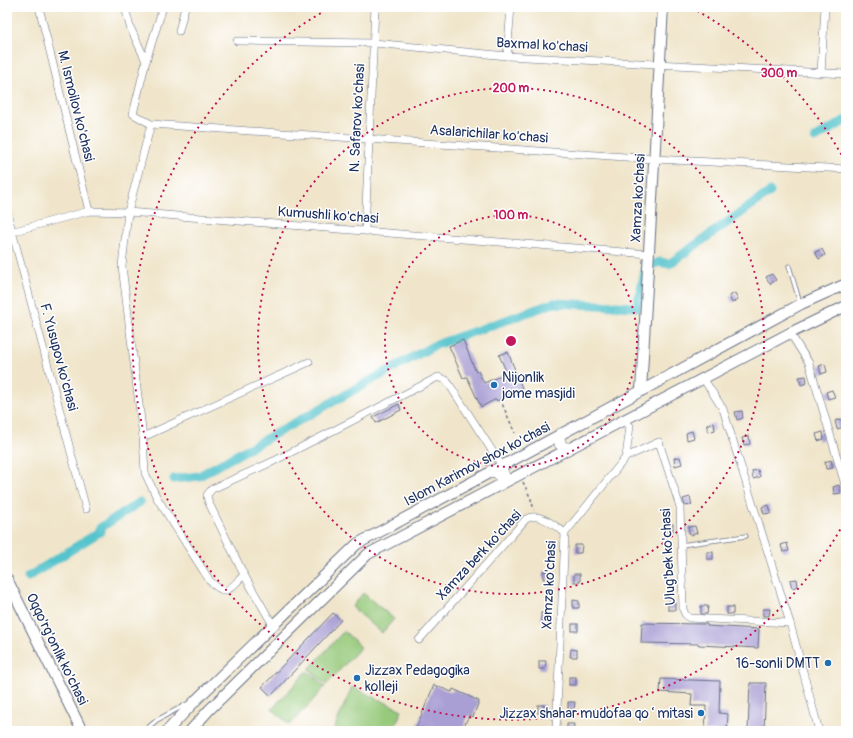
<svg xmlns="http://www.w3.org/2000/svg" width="853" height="738" font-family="Pangolin,sans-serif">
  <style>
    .green { fill: #96c97a; stroke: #587c6c }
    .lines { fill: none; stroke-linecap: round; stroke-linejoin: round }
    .canal { stroke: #55c3cc; stroke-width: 9 }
    .building { fill: #a99fd4 }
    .lane-casing { stroke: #666f84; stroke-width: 5 }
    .street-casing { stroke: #666f84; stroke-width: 8 }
    .secondary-casing { stroke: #666f84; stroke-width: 12 }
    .primary-casing { stroke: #666f84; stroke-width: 12 }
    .path { stroke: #666f84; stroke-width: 1.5; stroke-dasharray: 3 3; stroke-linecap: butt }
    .lane { stroke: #fff; stroke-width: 3.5 }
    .street { stroke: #fff; stroke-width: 7 }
    .secondary { stroke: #fff; stroke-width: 10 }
    .primary { stroke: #fff; stroke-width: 11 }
    .ring { fill: none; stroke: #c2185b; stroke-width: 2; stroke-dasharray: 2 4 }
    .poi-dot { fill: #1f6fb2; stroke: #fff; stroke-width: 1.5 }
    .labels { text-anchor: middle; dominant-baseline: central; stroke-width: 3; stroke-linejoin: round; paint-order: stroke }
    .street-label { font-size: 14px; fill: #1b2f5e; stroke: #fff }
    .poi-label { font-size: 14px; fill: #1b2f5e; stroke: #fff; text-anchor: start }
    .centre { fill: #c2185b; stroke: #fff; stroke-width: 2 }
    .ring-label { font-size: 12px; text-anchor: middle; font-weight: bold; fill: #c2185b; stroke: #fff; stroke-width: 3; stroke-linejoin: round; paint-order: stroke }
  </style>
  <rect width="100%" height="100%" fill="#fff"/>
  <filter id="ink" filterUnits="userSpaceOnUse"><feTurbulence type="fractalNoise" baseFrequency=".025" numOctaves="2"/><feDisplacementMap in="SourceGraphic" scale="8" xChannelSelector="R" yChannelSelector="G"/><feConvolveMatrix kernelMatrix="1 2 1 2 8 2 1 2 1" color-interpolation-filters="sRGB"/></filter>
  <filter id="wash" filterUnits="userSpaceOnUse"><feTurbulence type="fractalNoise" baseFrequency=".012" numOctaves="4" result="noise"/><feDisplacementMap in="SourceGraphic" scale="16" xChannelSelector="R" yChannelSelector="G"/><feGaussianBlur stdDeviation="0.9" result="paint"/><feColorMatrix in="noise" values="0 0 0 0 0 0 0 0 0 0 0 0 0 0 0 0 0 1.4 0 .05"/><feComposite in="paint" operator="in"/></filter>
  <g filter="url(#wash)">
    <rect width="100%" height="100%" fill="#f0e5ca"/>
    <!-- green -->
    <g class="green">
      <path d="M363,593L394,619L382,633L352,607Z"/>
      <path d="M344,631L361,647L326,685L309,669Z"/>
      <path d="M307,671L325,687L290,725L272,709Z"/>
      <path d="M352,687L402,710L393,731H333Z"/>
    </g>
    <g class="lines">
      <!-- canal -->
      <g class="canal">
        <path d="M815,138L846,120"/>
        <path d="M174,479L199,476L433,346L554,303L637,307L646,267L660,262L669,264L770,192"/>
        <path d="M28,577L101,531L100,528L140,502"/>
      </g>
    </g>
    <g id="blocks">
      <!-- building -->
      <g class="building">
        <path d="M822,249L825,255L819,259L815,252Z"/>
        <path d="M772,274L776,280L770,284L766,277Z"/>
        <path d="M735,293L738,299L732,303L729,296Z"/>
        <path d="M463,340L476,372L478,371L484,383L507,373L499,355L508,352L522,388L502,397V398L497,401L496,399L481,407L467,377L463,378L449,346Z"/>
        <path d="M825,364L827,372L821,374L819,366Z"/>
        <path d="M806,376L807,383L801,385L799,377Z"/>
        <path d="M832,390L835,397L828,399L826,392Z"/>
        <path d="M399,404L401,410L376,423L373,417Z"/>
        <path d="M742,411L743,418L737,420L735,412Z"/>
        <path d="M841,419L844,427L837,429L835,421Z"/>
        <path d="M714,423L715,430L709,432L707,425Z"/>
        <path d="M692,431L694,438L687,440L686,433Z"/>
        <path d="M823,432L824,439L818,441L816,434Z"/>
        <path d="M749,436L750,444L744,445L742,438Z"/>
        <path d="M680,457L682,464L675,466L674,458Z"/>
        <path d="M831,460L833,468L826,469L825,462Z"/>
        <path d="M758,470L760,477L753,479L752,471Z"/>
        <path d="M839,485L841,493L834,494L833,487Z"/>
        <path d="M690,497L692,505L685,506L683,499Z"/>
        <path d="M769,505L771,513L764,514L762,507Z"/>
        <rect x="667" y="524" width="6" height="7"/>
        <path d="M695,526L697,533L690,535L688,527Z"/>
        <path d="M787,543L789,551L783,552L781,545Z"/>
        <path d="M575,545H582L581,553H575Z"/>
        <rect x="707" y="552" width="6" height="7"/>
        <path d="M543,571L550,572L549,579H543Z"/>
        <rect x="574" y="574" width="6" height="8"/>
        <path d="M797,579L798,586L792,588L790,580Z"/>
        <path d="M573,600L579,601V608H573Z"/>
        <path d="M668,602L675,603V610H668Z"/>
        <path d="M701,606H708L707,614H701Z"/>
        <rect x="727" y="607" width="6" height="7"/>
        <path d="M763,609H770L769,616H763Z"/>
        <path d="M333,613L341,620L271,696L262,687Z"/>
        <rect x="541" y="613" width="7" height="7"/>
        <path d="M642,623L701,624H707V626L759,629L758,648L699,645V644L641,643Z"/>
        <rect x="572" y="624" width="6" height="7"/>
        <path d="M571,649L577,650V657H570Z"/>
        <path d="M539,661H546L545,669H539Z"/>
        <rect x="569" y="677" width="7" height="8"/>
        <path d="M661,679L720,681L719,713L728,714L727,731H705L706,706H691L692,694L660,692Z"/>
        <path d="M750,683H766L764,731H748Z"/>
        <path d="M434,685L452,692L453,689L479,701L473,717L469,715L462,731H423L416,728Z"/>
        <path d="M568,702H575L574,709H568Z"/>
        <rect x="538" y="705" width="6" height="8"/>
        <path d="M567,724H574L573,731H567Z"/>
      </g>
    </g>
  </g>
  <g filter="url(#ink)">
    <use href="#blocks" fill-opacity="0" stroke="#666f84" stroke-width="1"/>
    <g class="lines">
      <defs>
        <g id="lane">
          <path d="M789,266L800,303"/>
          <path d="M681,545L746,536"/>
          <path d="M144,731L157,720L187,704"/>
        </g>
        <g id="street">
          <path d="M39,7L89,211"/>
          <path d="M125,7L130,27L146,61L133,114L151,124L654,159L846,169"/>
          <path d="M179,31L185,7"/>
          <path d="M237,41L374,43L507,56L846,74"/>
          <path d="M507,56L511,7"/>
          <path d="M146,61L163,7"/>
          <path d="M821,73L825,7"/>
          <path d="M151,124L128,212L122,266L143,437L309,362"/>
          <path d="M7,212L86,509"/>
          <path d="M365,230L375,7"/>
          <path d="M7,233L89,211L128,212L649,254"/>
          <path d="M790,333L809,363L846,488"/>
          <path d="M703,378L723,409L790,623L819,731"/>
          <path d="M143,437L145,473L157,498L210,581C227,598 229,589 244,575"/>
          <path d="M626,457L659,442L680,507L683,609L685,614L689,618L790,623"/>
          <path d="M273,625L244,575L208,501L207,495L212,489L274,461L438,377L446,380L449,384L502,466L508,480"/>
          <path d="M419,640L526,519C539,511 555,526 565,533"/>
          <path d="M556,731L565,533L626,457L630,426L625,422H620"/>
        </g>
        <g id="secondary">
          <path d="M641,391L663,7"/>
          <path d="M7,579L82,731"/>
          <path d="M167,731L197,699L357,544L641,391L801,304L846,284"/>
          <path d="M190,731L209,710L368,554L790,333L846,306"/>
        </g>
        <g id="primary">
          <path d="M561,434L559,437L560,444L565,448H569"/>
          <path d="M491,471L497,472L501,477V483L499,485"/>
        </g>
      </defs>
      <!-- lane casing -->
      <use href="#lane" class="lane-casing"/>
      <!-- street casing -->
      <use href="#street" class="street-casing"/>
      <!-- secondary casing -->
      <use href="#secondary" class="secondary-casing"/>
      <!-- primary casing -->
      <use href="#primary" class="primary-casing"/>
      <!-- path -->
      <g class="path">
        <path d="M500,399L515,433"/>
        <path d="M523,482L531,499L534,510"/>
      </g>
      <!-- lane -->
      <use href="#lane" class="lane"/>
      <!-- street -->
      <use href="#street" class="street"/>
      <!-- secondary -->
      <use href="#secondary" class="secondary"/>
      <!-- primary -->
      <use href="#primary" class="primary"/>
    </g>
  </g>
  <!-- distance rings -->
  <g class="ring">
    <circle cx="511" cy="341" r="126"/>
    <circle cx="511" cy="341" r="253"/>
    <path d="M846 519A379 379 0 1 1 330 8M692 8A379 379 0 0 1 846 163"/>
  </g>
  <!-- markers -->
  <g class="poi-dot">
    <circle cx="494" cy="385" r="4"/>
    <circle cx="828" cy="663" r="4"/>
    <circle cx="357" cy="678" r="4"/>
    <circle cx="701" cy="713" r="4"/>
  </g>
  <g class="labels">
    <!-- street labels -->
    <g class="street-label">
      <text transform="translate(542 45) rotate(3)">Baxmal ko'chasi</text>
      <text transform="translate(76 106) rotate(76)">M. Ismoilov ko'chasi</text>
      <text transform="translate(357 118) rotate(-87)">N. Safarov ko'chasi</text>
      <text transform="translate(489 134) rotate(4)">Asalarichilar ko'chasi</text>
      <text transform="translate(638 198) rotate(-87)">Xamza ko'chasi</text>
      <text transform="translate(328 215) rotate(4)">Kumushli ko'chasi</text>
      <text transform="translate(59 357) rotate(75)">F. Yusupov ko'chasi</text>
      <text transform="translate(477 464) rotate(-28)">Islom Karimov shox ko'chasi</text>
      <text transform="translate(479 555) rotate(-47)">Xamza berk ko'chasi</text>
      <text transform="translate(668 557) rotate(-93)">Ulug'bek ko'chasi</text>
      <text transform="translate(549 585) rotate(-87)">Xamza ko'chasi</text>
      <text transform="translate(57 649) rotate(64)">Oqqo'rg'onlik ko'chasi</text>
    </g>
    <!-- poi labels -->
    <g class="poi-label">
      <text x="502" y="377">Nijonlik<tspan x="502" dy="16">jome masjidi</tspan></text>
      <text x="820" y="663" text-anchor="end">16-sonli DMTT</text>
      <text x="365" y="670">Jizzax Pedagogika<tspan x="365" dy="16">kolleji</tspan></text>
      <text x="693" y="713" text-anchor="end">Jizzax shahar mudofaa qoʻmitasi</text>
    </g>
  </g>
  <circle cx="511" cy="341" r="6" class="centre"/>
  <g class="ring-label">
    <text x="779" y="77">300 m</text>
    <text x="511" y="92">200 m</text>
    <text x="511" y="219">100 m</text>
  </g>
  <!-- margin -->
  <rect width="853" height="738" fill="none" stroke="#fff" stroke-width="24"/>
</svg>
